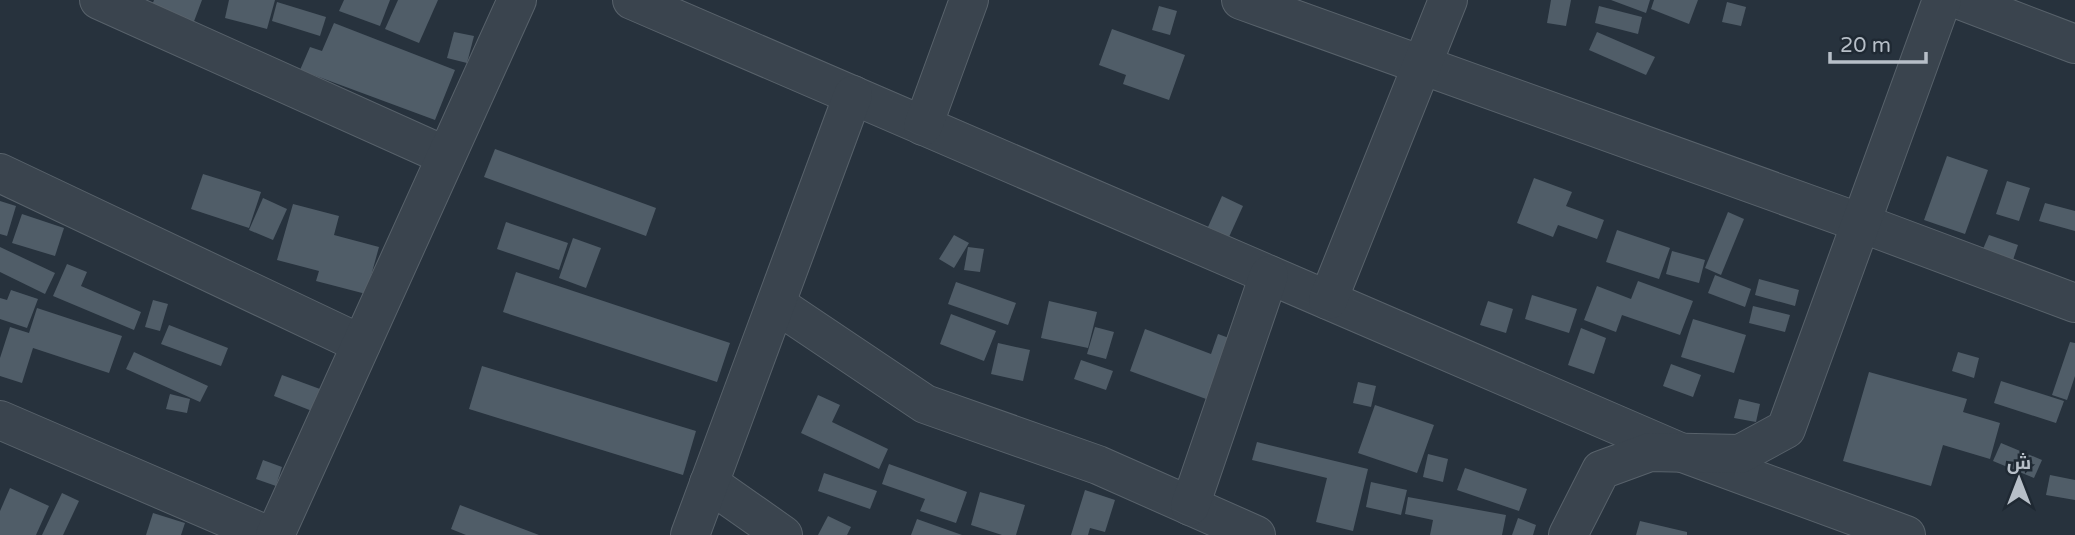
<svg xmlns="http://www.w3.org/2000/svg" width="2075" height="535" font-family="'Varela Round',Cairo,sans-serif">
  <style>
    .building { fill: #505d68 }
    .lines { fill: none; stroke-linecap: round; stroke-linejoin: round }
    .minor-casing { stroke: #58626b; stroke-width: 40 }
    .minor { stroke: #3a444e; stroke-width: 38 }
  </style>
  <rect width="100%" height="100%" fill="#27323d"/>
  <!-- building -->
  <g class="building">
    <path d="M154,0H202L193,24L151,8Z"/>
    <path d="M229,0H275L267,29L225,18Z"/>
    <path d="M344,0H390L380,26L339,11Z"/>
    <path d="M398,0H438L419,43L385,29Z"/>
    <path d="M1551,0H1571L1566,26L1547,23Z"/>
    <path d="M1611,0H1650L1646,13Z"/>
    <path d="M1654,0H1698L1689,24L1651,9Z"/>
    <path d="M277,2L326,17L320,36L272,21Z"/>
    <path d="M1727,2L1746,7L1741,26L1722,22Z"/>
    <path d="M1159,6L1177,11L1170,35L1152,30Z"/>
    <path d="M1599,6L1642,17L1638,34L1595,23Z"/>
    <path d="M334,23L455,70L435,120L300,70L310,47L322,51Z"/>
    <path d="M1112,29L1185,55L1169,100L1123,84L1126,75L1099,65Z"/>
    <path d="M454,32L474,36L467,63L447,58Z"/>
    <path d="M1597,32L1655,57L1646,75L1589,50Z"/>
    <path d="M495,149L656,208L646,236L484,177Z"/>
    <path d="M1947,156L1988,170L1965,234L1924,220Z"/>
    <path d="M203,174L261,192L249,228L191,209Z"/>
    <path d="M1534,178L1572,192L1566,206L1604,220L1597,239L1558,225L1553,237L1517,223Z"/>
    <path d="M2007,181L2030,188L2019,221L1996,214Z"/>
    <path d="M1222,196L1243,206L1229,237L1208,227Z"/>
    <path d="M263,198L287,209L273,240L249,230Z"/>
    <path d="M0,201L16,206L7,236L0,234Z"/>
    <path d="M2045,203L2075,211V231L2039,221Z"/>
    <path d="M293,204L339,216L334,235L379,247L366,294L316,281L319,271L277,260Z"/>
    <path d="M1728,212L1744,219L1721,275L1705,268Z"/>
    <path d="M22,214L64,228L55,256L12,243Z"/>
    <path d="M506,222L568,243L559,270L497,249Z"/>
    <path d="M1617,230L1670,248L1659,279L1606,262Z"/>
    <path d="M954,235L969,243L954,268L939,259Z"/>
    <path d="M1989,235L2018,245L2013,260L1983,249Z"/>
    <path d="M573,238L601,248L586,288L559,278Z"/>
    <path d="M0,247L55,273L45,294L0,272Z"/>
    <path d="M968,247L984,249L980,272L964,270Z"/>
    <path d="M1672,251L1705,260L1699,283L1666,274Z"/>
    <path d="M67,264L87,272L81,286L141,312L134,330L53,296Z"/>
    <path d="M516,272L730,343L717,382L503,312Z"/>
    <path d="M1715,275L1751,289L1745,307L1708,293Z"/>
    <path d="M1759,279L1799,290L1795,306L1755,295Z"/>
    <path d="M1638,281L1693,301L1680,335L1622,315L1616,332L1584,320L1597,286L1631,299Z"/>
    <path d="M956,282L1016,303L1008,325L948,304Z"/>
    <path d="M11,290L38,299L27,328L0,319V298L7,300Z"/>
    <path d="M1532,295L1577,309L1569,333L1525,319Z"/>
    <path d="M153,300L168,304L160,331L145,327Z"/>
    <path d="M1049,301L1097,312L1088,348L1041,338Z"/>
    <path d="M1488,301L1513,309L1506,333L1480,325Z"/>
    <path d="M1753,306L1790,315L1785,332L1749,323Z"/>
    <path d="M37,308L122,336L109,373L33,348L22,383L0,376V358L10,327L29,333Z"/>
    <path d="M951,314L996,331L984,361L940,344Z"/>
    <path d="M1693,319L1746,335L1734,373L1681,357Z"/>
    <path d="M169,325L228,348L221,366L161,344Z"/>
    <path d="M1095,327L1114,332L1106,359L1087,354Z"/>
    <path d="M1581,328L1606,338L1594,374L1568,365Z"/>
    <path d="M1145,329L1211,354L1218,334L1240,342L1217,403L1130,371Z"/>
    <path d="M2070,342L2075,343V376L2067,400L2052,395Z"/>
    <path d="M998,343L1030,350L1023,381L991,374Z"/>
    <path d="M134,352L208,386L200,402L126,369Z"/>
    <path d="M1958,352L1979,358L1974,378L1952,371Z"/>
    <path d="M1081,360L1113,371L1106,390L1074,379Z"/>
    <path d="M1671,364L1701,375L1693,397L1663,386Z"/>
    <path d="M482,366L696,431L683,475L469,409Z"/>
    <path d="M1869,372L1967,399L1963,412L2000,423L1990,459L1943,445L1931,486L1843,461Z"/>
    <path d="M282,375L320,389L312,411L274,396Z"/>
    <path d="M2001,381L2064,401L2056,423L1994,403Z"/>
    <path d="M1358,382L1376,386L1371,407L1353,403Z"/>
    <path d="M170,394L190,399L187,413L166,409Z"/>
    <path d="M818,395L840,405L832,422L888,449L879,469L801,433Z"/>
    <path d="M1739,399L1760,404L1756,422L1734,418Z"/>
    <path d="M1375,405L1434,425L1417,473L1358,453Z"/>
    <path d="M1257,442L1368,469L1353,531L1316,522L1327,478L1252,460Z"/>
    <path d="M2001,443L2042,460L2034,478L1993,461Z"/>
    <path d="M1428,454L1448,459L1443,482L1423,477Z"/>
    <path d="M263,460L282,467L276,486L256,479Z"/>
    <path d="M889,464L967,492L956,523L920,511L925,499L882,484Z"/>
    <path d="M1465,468L1527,489L1519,511L1457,490Z"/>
    <path d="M824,473L877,491L870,509L818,491Z"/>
    <path d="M2050,475L2075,480V500L2046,495Z"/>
    <path d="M1371,482L1407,490L1401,515L1366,507Z"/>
    <path d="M10,488L49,506L36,535H0V511Z"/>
    <path d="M1085,490L1115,500L1105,532L1090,528L1088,535H1071Z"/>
    <path d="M980,492L1025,505L1016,535H1002L971,525Z"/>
    <path d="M62,493L79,501L63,535H42Z"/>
    <path d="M1408,497L1506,515L1502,535H1430L1433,520L1405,514Z"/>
    <path d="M460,505L539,535H466L451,529Z"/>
    <path d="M153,513L185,523L181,535H146Z"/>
    <path d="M828,516L851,527L847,535H818Z"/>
    <path d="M1518,518L1536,525L1533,535H1512Z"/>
    <path d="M917,519L962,535H911Z"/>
    <path d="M1640,521L1687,532V535H1636Z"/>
  </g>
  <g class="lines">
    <defs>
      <g id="minor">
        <path d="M99,0L446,156"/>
        <path d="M632,0L1680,452L1906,535"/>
        <path d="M1241,0L1861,223L2075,303"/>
        <path d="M1960,0L2075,44"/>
        <path d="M923,126L969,0"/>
        <path d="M0,173L361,344"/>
        <path d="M1328,300L1448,0"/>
        <path d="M776,304L925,404L1098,465L1256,535"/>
        <path d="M0,420L267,535"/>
        <path d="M709,483L783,535"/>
        <path d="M1190,506L1269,275"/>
        <path d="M275,535L517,0"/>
        <path d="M690,535L853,95"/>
        <path d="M1568,535L1601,470L1650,452L1740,454L1786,429L1942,0"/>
      </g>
    </defs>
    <!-- minor casing -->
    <use href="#minor" class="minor-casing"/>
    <!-- minor -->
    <use href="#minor" class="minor"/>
  </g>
  <!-- north arrow -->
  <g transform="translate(2019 479)" stroke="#1f2933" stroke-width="5" paint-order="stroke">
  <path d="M0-5L12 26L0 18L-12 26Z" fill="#b7bfc8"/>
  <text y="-10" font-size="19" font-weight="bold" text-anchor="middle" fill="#b7bfc8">ش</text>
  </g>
  <!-- scale -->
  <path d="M1830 52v10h96v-10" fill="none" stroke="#b7bfc8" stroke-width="3.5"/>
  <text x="1840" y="52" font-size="21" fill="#b7bfc8" stroke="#1f2933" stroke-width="5" paint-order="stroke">20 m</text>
</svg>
